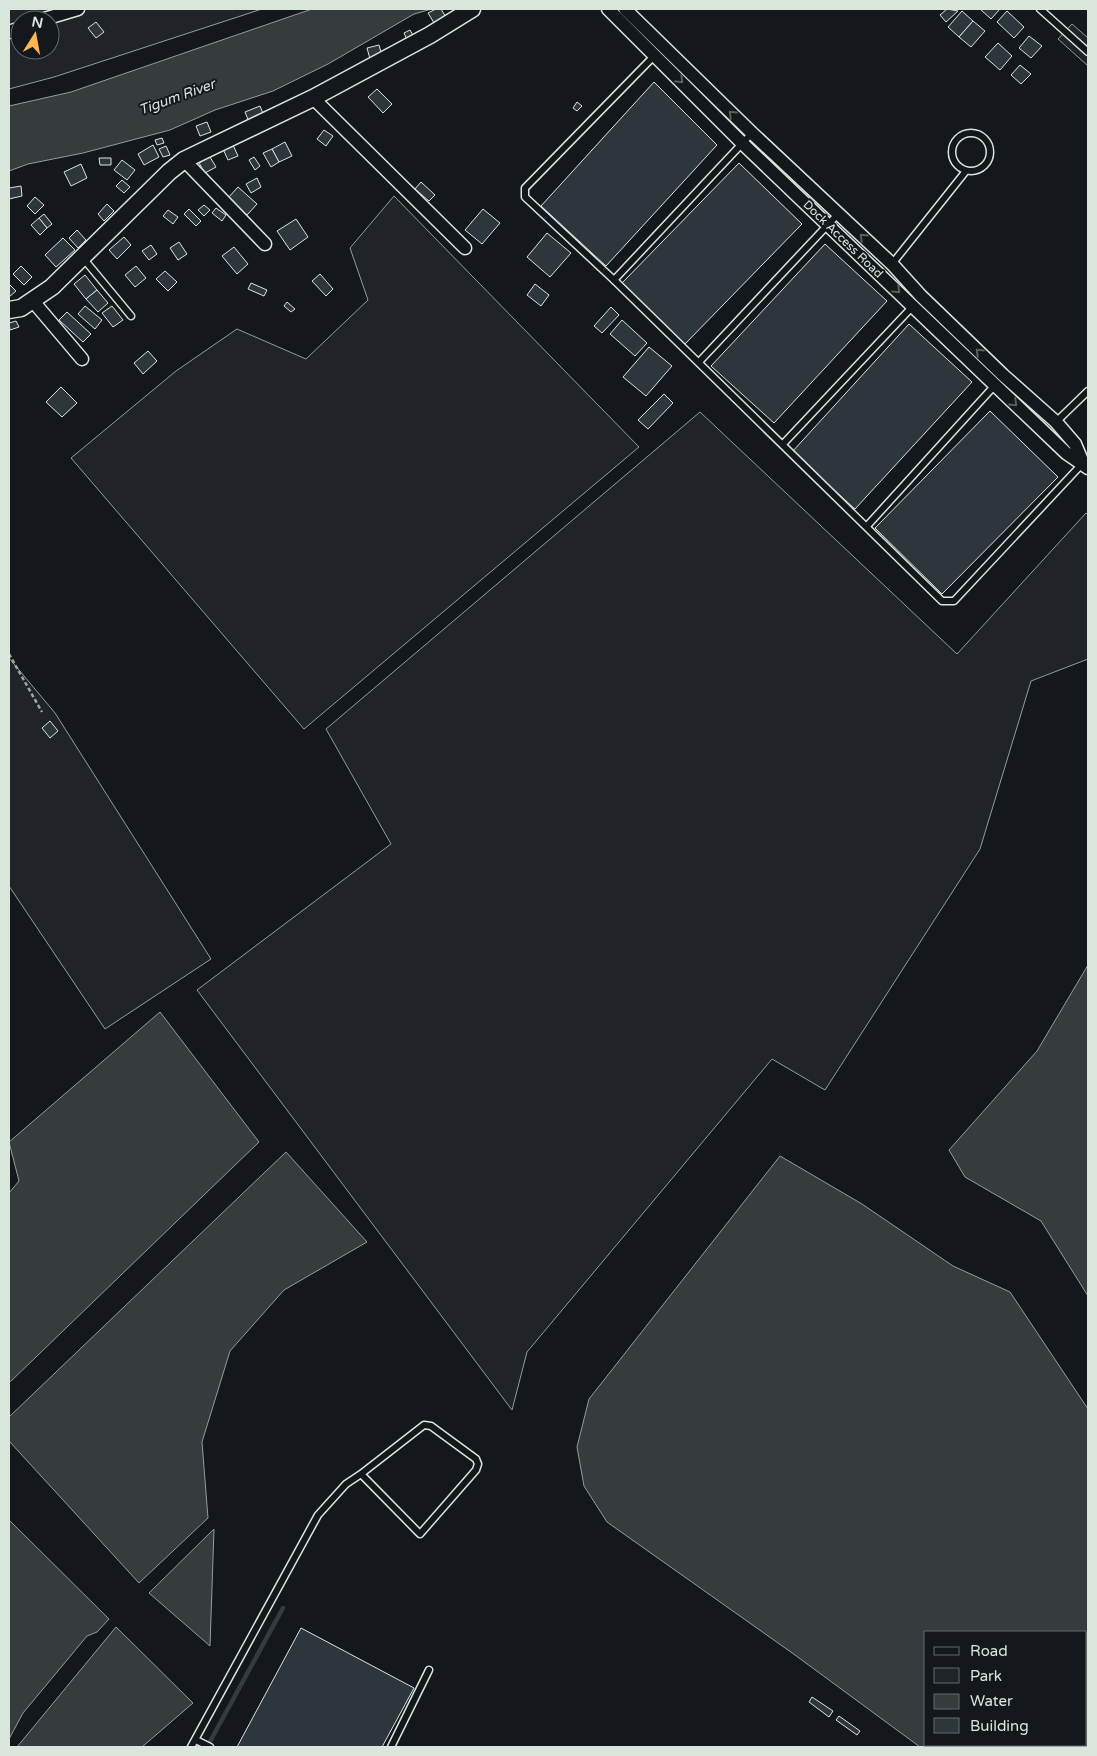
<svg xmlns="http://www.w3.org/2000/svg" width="1097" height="1756" font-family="'Varela Round',sans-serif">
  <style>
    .green { fill: #202428; stroke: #939e99; fill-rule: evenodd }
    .water { fill: #363b3e; stroke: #939e99; fill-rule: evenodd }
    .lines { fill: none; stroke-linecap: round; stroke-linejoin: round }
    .stream { stroke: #363b3e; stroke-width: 4.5 }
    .building { fill: #2c363c; stroke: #d8e6dc }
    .service-casing { stroke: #d8e6dc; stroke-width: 9 }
    .minor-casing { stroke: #d8e6dc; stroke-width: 15 }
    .tertiary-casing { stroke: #d8e6dc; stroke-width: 19 }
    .path { stroke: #9da8a2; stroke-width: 2.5; stroke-dasharray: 4 2.5; stroke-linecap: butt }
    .service { stroke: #14181c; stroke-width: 6 }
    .minor { stroke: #14181c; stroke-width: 12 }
    .tertiary { stroke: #14181c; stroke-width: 16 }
    .oneway { stroke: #59605f }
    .labels { text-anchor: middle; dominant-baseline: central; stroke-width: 4; stroke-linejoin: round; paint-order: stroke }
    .street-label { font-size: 12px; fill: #d8e6dc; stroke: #14181c }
    .water-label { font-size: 14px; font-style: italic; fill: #d8e6dc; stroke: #14181c }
  </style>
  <rect width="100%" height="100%" fill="#14181c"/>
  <!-- green -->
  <g class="green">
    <path d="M9,9H262L54,77L9,89ZM20,20H50V50H20Z"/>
    <path d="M1072,24L1088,38V66L1058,39Z"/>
    <path d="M394,196L639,447L304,729L71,458L176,371L237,329L306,359L368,300L350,248Z"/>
    <path d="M700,412L957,654L1086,513L1088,515V659L1031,681L980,849L825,1090L772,1059L527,1352L512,1410L197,990L391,844L326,729Z"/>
    <path d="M9,658L55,713L211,959L105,1029L9,886Z"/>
  </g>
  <!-- water -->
  <g class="water">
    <path d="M312,9H432L414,14L328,64L273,91L215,110L170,130L83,153L28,164L9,171V106L71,92Z"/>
    <path d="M1088,965V1296L1041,1221L965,1177L949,1150L1037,1051Z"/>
    <path d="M160,1012L259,1142L9,1383V1193L19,1181L9,1142Z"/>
    <path d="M286,1152L367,1242L284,1290L230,1351L202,1442L208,1518L139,1583L9,1441V1417Z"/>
    <path d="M780,1156L862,1204L953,1266L1010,1292L1088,1409V1747H920L795,1655L607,1522L584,1486L577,1447L589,1399ZM1086,1632V1745H926V1632Z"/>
    <path d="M9,1520L109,1619L97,1632L87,1636L23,1713L9,1739Z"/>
    <path d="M214,1529L210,1646L149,1593Z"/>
    <path d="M116,1627L193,1703L142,1747H17Z"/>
  </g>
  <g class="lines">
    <!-- stream -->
    <path class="stream" d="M207,1747L283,1608"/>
  </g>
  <!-- building -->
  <g class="building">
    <path d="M436,9H441L447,19L436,26L428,13Z"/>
    <path d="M947,9L958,11L946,22L940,15Z"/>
    <path d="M980,9H1000L991,19Z"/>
    <path d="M962,11L973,21L959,37L948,27Z"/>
    <path d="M1007,11L1024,27L1014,38L997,22Z"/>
    <path d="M973,21L985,31L971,47L959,37Z"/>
    <path d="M96,22L104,32L96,38L88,28Z"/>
    <path d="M410,30L414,37L407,40L404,33Z"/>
    <path d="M1029,36L1042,46L1031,58L1019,48Z"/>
    <path d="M998,43L1012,56L1000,70L985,57Z"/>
    <path d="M379,45L382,56L370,59L367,48Z"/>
    <path d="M1020,65L1031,74L1021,84L1011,75Z"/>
    <path d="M654,82L717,145L606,266L541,206Z"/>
    <path d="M377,89L392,104L383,113L368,97Z"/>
    <path d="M577,102L582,106L577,111L573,108Z"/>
    <path d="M260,106L264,116L249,122L245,112Z"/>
    <path d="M207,122L211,132L200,136L196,126Z"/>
    <path d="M324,130L333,136L326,146L317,139Z"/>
    <path d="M162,138L164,143L157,145L155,140Z"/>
    <path d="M285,142L292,156L279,162L272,149Z"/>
    <path d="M153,145L159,157L144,165L138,154Z"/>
    <path d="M233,145L238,156L228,160L223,149Z"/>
    <path d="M166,146L170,155L163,157L159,149Z"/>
    <path d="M272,149L279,162L271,167L263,153Z"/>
    <path d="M210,157L216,167L205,173L199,163Z"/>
    <path d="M254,157L260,166L255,170L249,160Z"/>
    <path d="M99,158H111V165H100Z"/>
    <path d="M122,160L135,170L127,180L114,170Z"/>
    <path d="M739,163L802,224L685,344L622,283Z"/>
    <path d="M81,164L87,178L71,186L64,172Z"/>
    <path d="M257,178L261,187L251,193L246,184Z"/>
    <path d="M122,180L130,187L124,193L116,186Z"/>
    <path d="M421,182L435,195L429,201L415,189Z"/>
    <path d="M21,186L22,196L9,199V188Z"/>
    <path d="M238,187L257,204L247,215L228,198Z"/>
    <path d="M35,197L44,205L35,214L27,206Z"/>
    <path d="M107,204L114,211L104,221L98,214Z"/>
    <path d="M204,205L210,210L204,216L198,210Z"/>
    <path d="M216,208L226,215L222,221L212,213Z"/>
    <path d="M189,209L201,221L196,226L184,214Z"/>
    <path d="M483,209L500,223L482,244L465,230Z"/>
    <path d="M168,210L178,217L173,224L163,216Z"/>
    <path d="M44,214L52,224L47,228L39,218Z"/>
    <path d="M39,218L47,228L40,235L31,225Z"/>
    <path d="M296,219L308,237L290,250L277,231Z"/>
    <path d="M77,230L86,240L78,248L69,238Z"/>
    <path d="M547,233L571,253L550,277L527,257Z"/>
    <path d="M124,237L131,245L117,259L109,250Z"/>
    <path d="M63,238L75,250L56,267L45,255Z"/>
    <path d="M179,242L187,254L178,260L170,248Z"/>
    <path d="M825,244L887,301L774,423L711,366Z"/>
    <path d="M151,245L157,254L149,260L142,251Z"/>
    <path d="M234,247L248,264L237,274L222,256Z"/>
    <path d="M21,266L32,277L24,285L13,274Z"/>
    <path d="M136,266L146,278L135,287L125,275Z"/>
    <path d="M165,271L177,282L168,291L156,279Z"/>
    <path d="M320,274L333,289L326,296L312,281Z"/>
    <path d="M85,275L97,290L86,299L74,284Z"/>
    <path d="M251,283L267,290L264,296L248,289Z"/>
    <path d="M9,284L16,291L9,297Z"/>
    <path d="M535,284L549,295L541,306L527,295Z"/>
    <path d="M97,290L108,303L98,312L86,299Z"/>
    <path d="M287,302L295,309L291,312L284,306Z"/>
    <path d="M85,306L102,320L95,329L78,314Z"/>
    <path d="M112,306L123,320L113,327L102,313Z"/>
    <path d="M611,307L619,315L602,333L594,326Z"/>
    <path d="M67,312L91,334L83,342L59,320Z"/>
    <path d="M622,320L647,343L635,356L610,334Z"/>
    <path d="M16,321L19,327L10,330L9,323Z"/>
    <path d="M909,324L972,382L855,509L792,452Z"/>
    <path d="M649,347L672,366L646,396L623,377Z"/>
    <path d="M148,351L157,361L143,374L134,363Z"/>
    <path d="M61,387L77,403L62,417L46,402Z"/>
    <path d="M664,394L673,403L648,429L638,420Z"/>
    <path d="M990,411L1058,477L942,594L875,528Z"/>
    <path d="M50,721L58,731L50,738L42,728Z"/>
    <path d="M301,1628L414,1688L382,1747H237Z"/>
    <path d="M812,1697L833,1711L829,1717L809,1702Z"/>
    <path d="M839,1716L860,1731L857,1735L836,1720Z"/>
  </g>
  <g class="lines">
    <defs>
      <g id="service">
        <path d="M1040,9L1088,52"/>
        <path d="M656,54L525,188V197L614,280L942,601H954L1082,464"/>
        <circle cx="971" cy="152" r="19"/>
        <path d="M83,258L131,316"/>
        <path d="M892,264L966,171"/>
        <path d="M614,280L752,133"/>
        <path d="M699,362L838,214"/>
        <path d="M1056,422L1088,391"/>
        <path d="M783,444L914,305"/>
        <path d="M867,526L996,384"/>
        <path d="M196,1740L210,1747"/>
        <path d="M191,1747L318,1515L346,1484L361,1474L420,1534L476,1470L478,1464L476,1459L431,1426L424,1425L361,1474"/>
        <path d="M391,1747L429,1670"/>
      </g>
      <g id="minor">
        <path d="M608,9L742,143L1066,453L1088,468"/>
        <path d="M625,9L752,133L892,264L921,296L1003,375L1056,422L1075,444L1083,463"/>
        <path d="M41,20L78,9"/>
        <path d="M9,32L20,28"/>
        <path d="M313,98L465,248"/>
        <path d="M184,160L265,244"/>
        <path d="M32,300L82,359"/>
      </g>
      <path id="tertiary" d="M9,310L21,308L52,287L169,172L184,160L313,98L430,35L472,9"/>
    </defs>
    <!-- service casing -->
    <use href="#service" class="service-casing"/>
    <!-- minor casing -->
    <use href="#minor" class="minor-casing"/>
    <!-- tertiary casing -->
    <use href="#tertiary" class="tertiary-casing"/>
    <!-- path -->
    <path class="path" d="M9,654L42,712"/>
    <!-- service -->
    <use href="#service" class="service"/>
    <!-- minor -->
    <use href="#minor" class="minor"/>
    <!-- tertiary -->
    <use href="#tertiary" class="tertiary"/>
  </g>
  <!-- one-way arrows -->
  <defs><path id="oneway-chevron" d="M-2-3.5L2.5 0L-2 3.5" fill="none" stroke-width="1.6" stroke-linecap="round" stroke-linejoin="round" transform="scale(1.25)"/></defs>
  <g class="oneway">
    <use href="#oneway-chevron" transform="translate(680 80) rotate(45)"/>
    <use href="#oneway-chevron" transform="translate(732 114) rotate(-136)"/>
    <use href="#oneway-chevron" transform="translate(863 237) rotate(-137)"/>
    <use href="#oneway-chevron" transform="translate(897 290) rotate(44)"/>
    <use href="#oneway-chevron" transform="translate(979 352) rotate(-136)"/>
    <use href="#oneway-chevron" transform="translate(1014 403) rotate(44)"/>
  </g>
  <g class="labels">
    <!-- street labels -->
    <g class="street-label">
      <text transform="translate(843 239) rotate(44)">Dock Access Road</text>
    </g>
    <!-- water labels -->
    <g class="water-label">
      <text transform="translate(177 97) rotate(-20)">Tigum River</text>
    </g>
  </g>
  <!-- border -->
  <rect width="1097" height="1756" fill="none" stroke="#d8e6dc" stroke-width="20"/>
  <!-- legend -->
  <rect x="924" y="1631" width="162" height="115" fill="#14181c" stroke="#626a69"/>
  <rect x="934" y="1647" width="25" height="8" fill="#14181c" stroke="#626a69"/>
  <text x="970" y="1656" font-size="15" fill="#d8e6dc">Road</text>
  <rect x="934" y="1668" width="25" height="15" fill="#202428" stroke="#626a69"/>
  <text x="970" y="1681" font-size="15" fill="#d8e6dc">Park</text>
  <rect x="934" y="1694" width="25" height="15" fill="#363b3e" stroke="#626a69"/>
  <text x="970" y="1706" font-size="15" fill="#d8e6dc">Water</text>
  <rect x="934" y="1718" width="25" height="15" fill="#2c363c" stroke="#626a69"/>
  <text x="970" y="1731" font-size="15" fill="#d8e6dc">Building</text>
  <!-- north arrow -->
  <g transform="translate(35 35) rotate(11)"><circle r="24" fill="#14181c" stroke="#626a69"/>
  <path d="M0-4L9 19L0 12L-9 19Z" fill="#ffb74d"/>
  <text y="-8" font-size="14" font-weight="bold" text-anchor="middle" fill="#d8e6dc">N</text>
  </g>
</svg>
